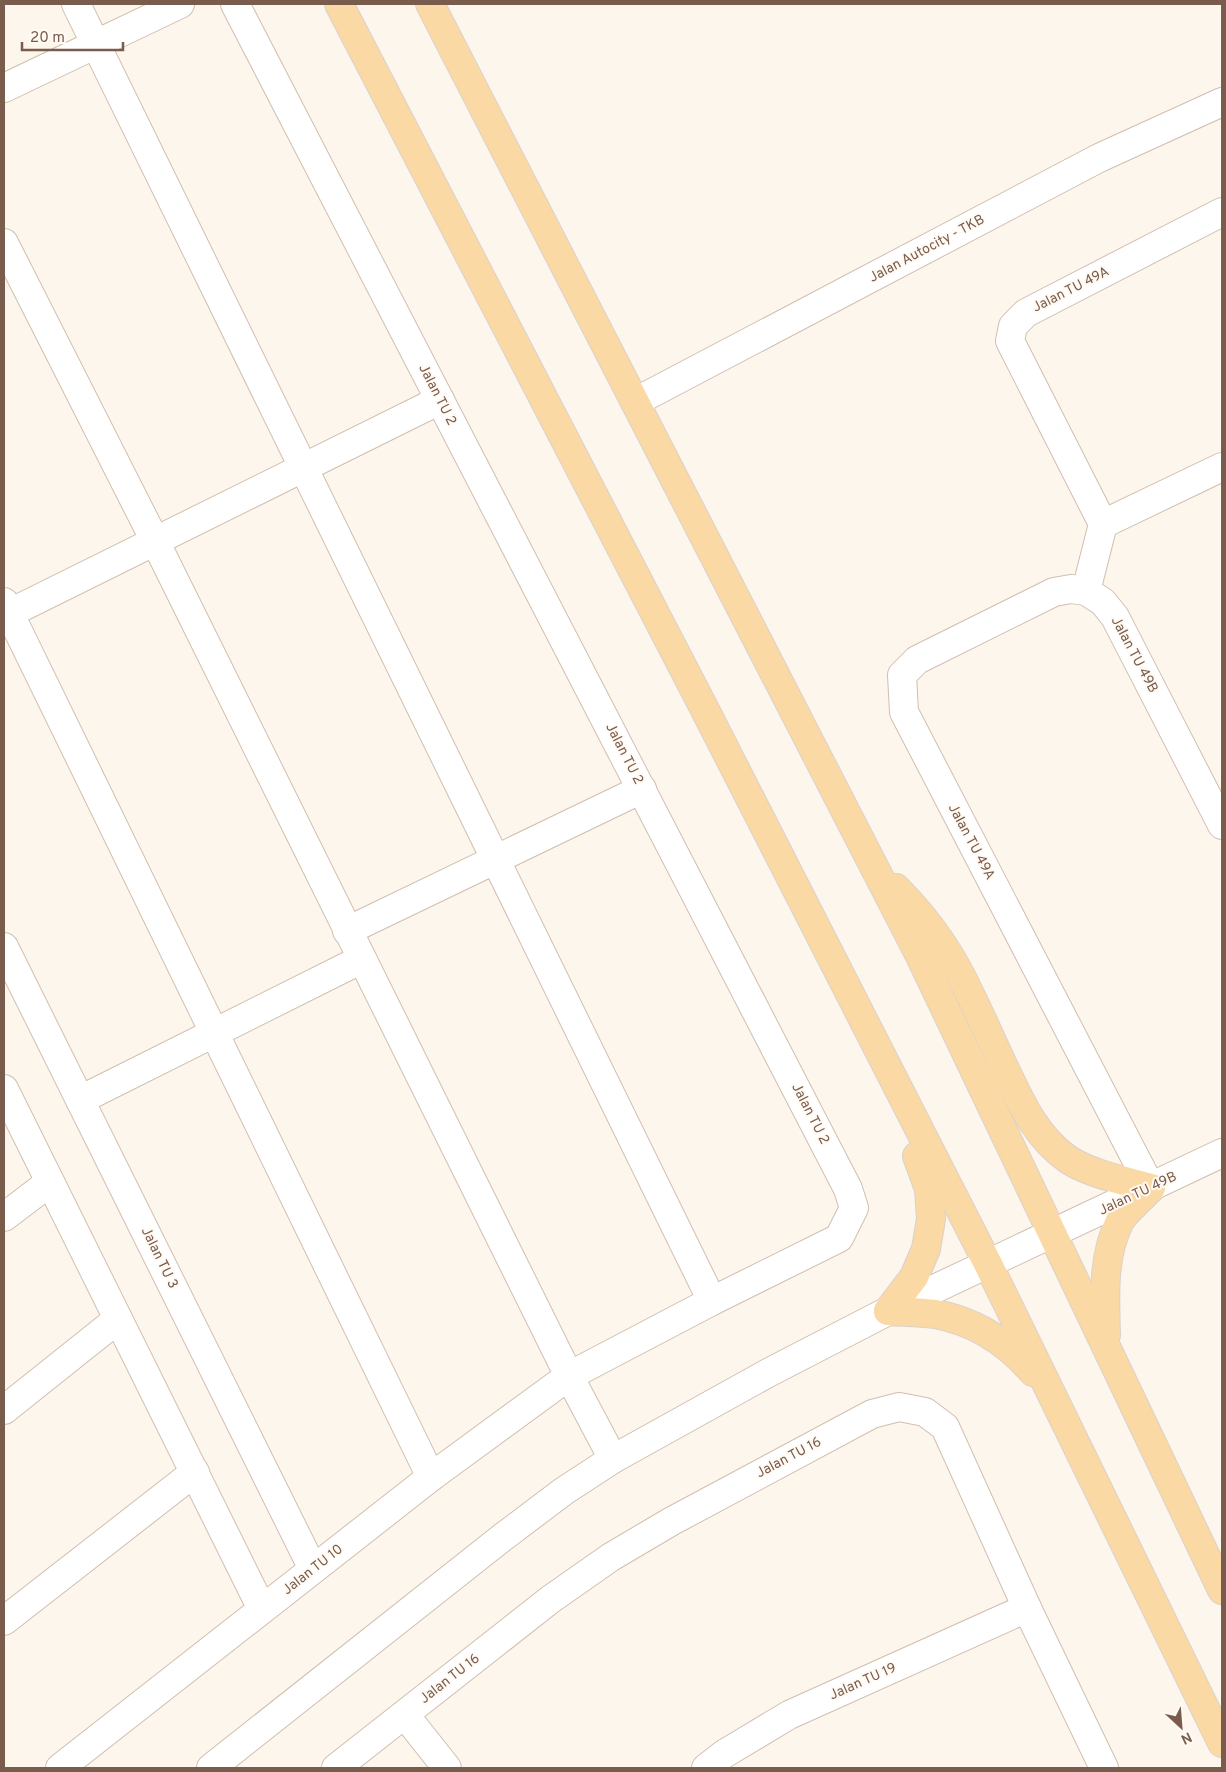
<svg xmlns="http://www.w3.org/2000/svg" width="1226" height="1772" font-family="Overpass,sans-serif">
  <style>
    .lines { fill: none; stroke-linecap: round; stroke-linejoin: round }
    .minor-casing { stroke: #d1beb0; stroke-width: 30 }
    .major-casing { stroke: #dad1cd; stroke-width: 30 }
    .minor { stroke: #fff; stroke-width: 28 }
    .major { stroke: #fbd9a5; stroke-width: 28 }
    .labels { text-anchor: middle; dominant-baseline: central; stroke-width: 4; stroke-linejoin: round; paint-order: stroke }
    .street-label { font-size: 14px; fill: #7a5c4d; stroke: #fffaf3 }
  </style>
  <rect width="100%" height="100%" fill="#fdf6ec"/>
  <g class="lines">
    <defs>
      <g id="minor">
        <path d="M76,4L712,1301"/>
        <path d="M4,88L180,4"/>
        <path d="M4,243L155,541L569,1376L613,1459"/>
        <path d="M635,402L1099,158L1222,102"/>
        <path d="M1103,524L1010,341L1013,326L1026,313L1222,212"/>
        <path d="M1103,524L1086,591L1103,602L1115,617L1222,825"/>
        <path d="M1103,524L1222,467"/>
        <path d="M1086,591L1071,589L1054,592L917,660L902,675L904,712L1151,1188"/>
        <path d="M4,602L431,1477"/>
        <path d="M4,616L440,400"/>
        <path d="M347,931L642,789"/>
        <path d="M4,947L313,1569"/>
        <path d="M4,1089L262,1609"/>
        <path d="M80,1100L362,959"/>
        <path d="M4,1217L50,1182"/>
        <path d="M4,1410L118,1319"/>
        <path d="M4,1621L195,1472"/>
        <path d="M405,1715L447,1768"/>
        <path d="M60,1768L431,1477L569,1376L712,1301L839,1238L854,1208L848,1189L235,4"/>
        <path d="M211,1768L503,1537L564,1491L613,1459L768,1373L888,1311L1222,1153"/>
        <path d="M336,1768L551,1599L611,1557L672,1521L872,1414L899,1407L925,1412L945,1427L1027,1608L1104,1768"/>
        <path d="M706,1768L724,1754L789,1715L1027,1608"/>
      </g>
      <g id="major">
        <path d="M339,4L703,706L988,1264L1222,1743"/>
        <path d="M430,4L920,956L1222,1590"/>
        <path d="M896,888C922,914 944,943 961,976C976,1005 989,1035 1003,1065C1020,1100 1035,1137 1069,1160C1091,1174 1126,1181 1151,1188C1143,1197 1126,1211 1120,1221C1102,1256 1105,1298 1106,1335"/>
        <path d="M888,1311L914,1277L926,1249L931,1219L929,1189L917,1156"/>
        <path d="M888,1311C903,1312 919,1312 935,1314C974,1321 1007,1342 1033,1372"/>
      </g>
    </defs>
    <!-- minor casing -->
    <use href="#minor" class="minor-casing"/>
    <!-- major casing -->
    <use href="#major" class="major-casing"/>
    <!-- minor -->
    <use href="#minor" class="minor"/>
    <!-- major -->
    <use href="#major" class="major"/>
  </g>
  <g class="labels">
    <!-- street labels -->
    <g class="street-label">
      <text transform="translate(927 249) rotate(-28)">Jalan Autocity - TKB</text>
      <text transform="translate(1071 290) rotate(-27)">Jalan TU 49A</text>
      <text transform="translate(437 395) rotate(63)">Jalan TU 2</text>
      <text transform="translate(1134 655) rotate(62)">Jalan TU 49B</text>
      <text transform="translate(624 754) rotate(63)">Jalan TU 2</text>
      <text transform="translate(971 842) rotate(62)">Jalan TU 49A</text>
      <text transform="translate(810 1114) rotate(63)">Jalan TU 2</text>
      <text transform="translate(1138 1194) rotate(-25)">Jalan TU 49B</text>
      <text transform="translate(159 1258) rotate(64)">Jalan TU 3</text>
      <text transform="translate(789 1458) rotate(-28)">Jalan TU 16</text>
      <text transform="translate(313 1570) rotate(-38)">Jalan TU 10</text>
      <text transform="translate(450 1679) rotate(-38)">Jalan TU 16</text>
      <text transform="translate(863 1682) rotate(-24)">Jalan TU 19</text>
    </g>
  </g>
  <!-- border -->
  <rect width="1226" height="1772" fill="none" stroke="#7a5c4d" stroke-width="10"/>
  <!-- north arrow -->
  <g transform="translate(1181 1727) rotate(154)" stroke="#fffaf3" stroke-width="4" paint-order="stroke">
  <path d="M0-4L9 19L0 12L-9 19Z" fill="#7a5c4d"/>
  <text y="-8" font-size="14" font-weight="bold" text-anchor="middle" fill="#7a5c4d">N</text>
  </g>
  <!-- scale -->
  <path d="M22 42v8h101v-8" fill="none" stroke="#7a5c4d" stroke-width="2.5"/>
  <text x="30" y="42" font-size="15" fill="#7a5c4d" stroke="#fffaf3" stroke-width="4" paint-order="stroke">20 m</text>
</svg>
